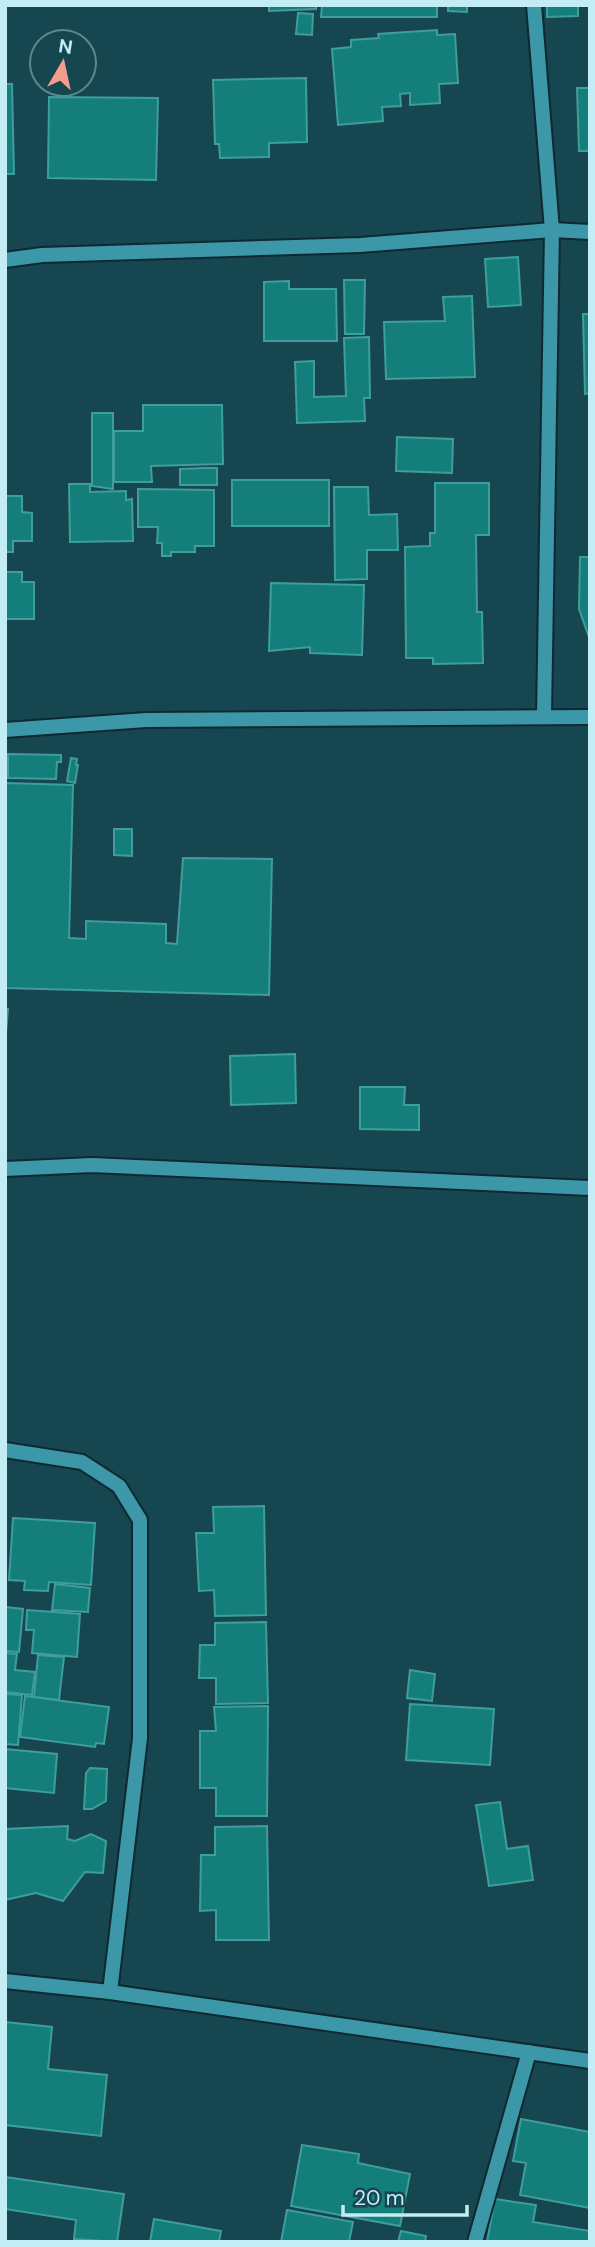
<svg xmlns="http://www.w3.org/2000/svg" width="595" height="2247" font-family="'DM Sans',sans-serif">
  <style>
    .building { fill: #147e7b; stroke: #3f9e9b; stroke-width: 2 }
    .lines { fill: none; stroke-linecap: round; stroke-linejoin: round }
    .minor-casing { stroke: #0e2a30; stroke-width: 18 }
    .minor { stroke: #3c97a8; stroke-width: 14 }
  </style>
  <rect width="100%" height="100%" fill="#16464f"/>
  <!-- building -->
  <g class="building">
    <path d="M269,5H316V9L269,11Z"/>
    <path d="M322,5H437V17H321Z"/>
    <path d="M448,5H467V12L448,11Z"/>
    <path d="M547,5H578V16L547,17Z"/>
    <path d="M298,13L313,14L312,35L296,34Z"/>
    <path d="M437,30V35L455,34L458,83L439,84L440,103L410,105V93L400,94L401,106L382,107L383,121L338,125L332,49L351,47V40L379,38L378,34Z"/>
    <path d="M306,78L307,142L269,143V157L220,158L219,144H215L213,80Z"/>
    <path d="M5,84H12L14,174H5Z"/>
    <path d="M577,88H590V151H579Z"/>
    <path d="M49,97L158,98L156,180L48,178Z"/>
    <path d="M518,257L521,305L488,307L485,259Z"/>
    <path d="M344,280H365L364,334H345Z"/>
    <path d="M289,281V289H336L337,341H264V282Z"/>
    <path d="M472,296L475,377L386,379L384,322L445,321L443,297Z"/>
    <path d="M583,314H590V393L585,394Z"/>
    <path d="M369,337L370,398H364L365,421L297,423L295,362L314,361V397L346,396L344,338Z"/>
    <path d="M143,405H222L223,464L151,466L152,482H114V431H143Z"/>
    <path d="M92,413H113V489L92,486Z"/>
    <path d="M397,437L453,439L452,473L396,471Z"/>
    <path d="M203,468H217V485H180V469Z"/>
    <rect x="232" y="480" width="97" height="46"/>
    <path d="M435,483H489V535H476L477,612H482L483,663L433,664V658H406L405,547L430,546V533H435Z"/>
    <path d="M69,484H90V492L126,491V500L132,499L133,541L70,542Z"/>
    <path d="M334,487H368L369,515L397,514L398,550H367V579L335,580Z"/>
    <path d="M138,489L214,490V546H195V552H171V556H162V543H157L158,527H138Z"/>
    <path d="M5,496H22V512L32,513V541H13V552H5Z"/>
    <path d="M580,557H590V640L579,609Z"/>
    <path d="M5,572H22V582H34V619H5Z"/>
    <path d="M271,583L364,585L362,655L310,653V647L269,651Z"/>
    <path d="M8,754L61,755V762H57L56,779L8,778Z"/>
    <path d="M71,758L77,759L76,765H78L75,783L67,781Z"/>
    <path d="M6,783L73,785L69,938L86,939V921L166,924V943L177,944L183,858L272,859L269,995L5,988Z"/>
    <path d="M114,829H132V856L114,855Z"/>
    <path d="M5,1009H8L5,1045Z"/>
    <path d="M295,1054L296,1103L231,1105L230,1056Z"/>
    <path d="M360,1087H405L404,1105H419V1130L360,1129Z"/>
    <path d="M264,1506L266,1615L215,1616L214,1590L199,1591L196,1533H214L213,1507Z"/>
    <path d="M13,1518L95,1523L91,1585L49,1582L48,1591L24,1590L25,1581L9,1580Z"/>
    <path d="M55,1584L90,1588L88,1612L52,1610Z"/>
    <path d="M5,1607L23,1609L19,1652L5,1651Z"/>
    <path d="M27,1610L80,1614L77,1657L32,1653L34,1630H26Z"/>
    <path d="M266,1622L268,1703L216,1704V1678H199L200,1645H215V1623Z"/>
    <path d="M5,1653L17,1654L15,1670L35,1672L32,1695L5,1692Z"/>
    <path d="M38,1655L64,1657L59,1700L34,1697Z"/>
    <path d="M410,1670L435,1674L432,1701L407,1698Z"/>
    <path d="M5,1694L22,1695L18,1745L5,1744Z"/>
    <path d="M25,1696L109,1707L104,1744L96,1743L95,1747L20,1737Z"/>
    <path d="M410,1704L494,1709L490,1765L406,1760Z"/>
    <path d="M268,1706L267,1816H216V1788H200V1731H216L214,1707Z"/>
    <path d="M5,1749L57,1754L54,1793L5,1788Z"/>
    <path d="M90,1768L107,1769L106,1801L92,1809H84L86,1773Z"/>
    <path d="M500,1802L507,1849L528,1846L533,1880L489,1886L476,1805Z"/>
    <path d="M68,1826L67,1839L75,1841L91,1834L106,1841L103,1873L85,1872L63,1901L36,1893L5,1900V1829Z"/>
    <path d="M267,1826L269,1940H216V1910L200,1911L201,1855H215V1827Z"/>
    <path d="M5,2022L52,2027L48,2069L107,2075L101,2136L5,2125Z"/>
    <path d="M521,2119L590,2132V2208L520,2195L526,2163L513,2161Z"/>
    <path d="M302,2145L359,2154L358,2163L410,2174L400,2226L291,2206Z"/>
    <path d="M5,2177L124,2194L117,2242L74,2239L76,2220L5,2209Z"/>
    <path d="M495,2199L536,2205L533,2222L590,2231V2242H487Z"/>
    <path d="M287,2210L353,2222L349,2242H281Z"/>
    <path d="M154,2219L221,2231L219,2242H150Z"/>
    <path d="M401,2231L426,2236L425,2242H398Z"/>
  </g>
  <g class="lines">
    <defs>
      <g id="minor">
        <path d="M534,5L552,230L544,716"/>
        <path d="M5,260L42,255L360,245L552,230L590,232"/>
        <path d="M5,730L146,720L590,717"/>
        <path d="M5,1169L92,1165L590,1188"/>
        <path d="M5,1450L82,1462L119,1486L140,1520V1738L110,1992"/>
        <path d="M5,1981L110,1992L590,2061"/>
        <path d="M475,2242L529,2052"/>
      </g>
    </defs>
    <!-- minor casing -->
    <use href="#minor" class="minor-casing"/>
    <!-- minor -->
    <use href="#minor" class="minor"/>
  </g>
  <!-- border -->
  <rect width="595" height="2247" fill="none" stroke="#c3ecf5" stroke-width="14"/>
  <!-- north arrow -->
  <g transform="translate(63 63) rotate(9)"><circle r="33" fill="#16464f" stroke="#5b8891" stroke-width="2"/>
  <path d="M0-5L12 26L0 18L-12 26Z" fill="#f49d8c"/>
  <text y="-10" font-size="19" font-weight="bold" text-anchor="middle" fill="#c3ecf5">N</text>
  </g>
  <!-- scale -->
  <path d="M343 2205v10h124v-10" fill="none" stroke="#c3ecf5" stroke-width="3.5"/>
  <text x="354" y="2205" font-size="21" fill="#c3ecf5" stroke="#16464f" stroke-width="5" paint-order="stroke">20 m</text>
</svg>
